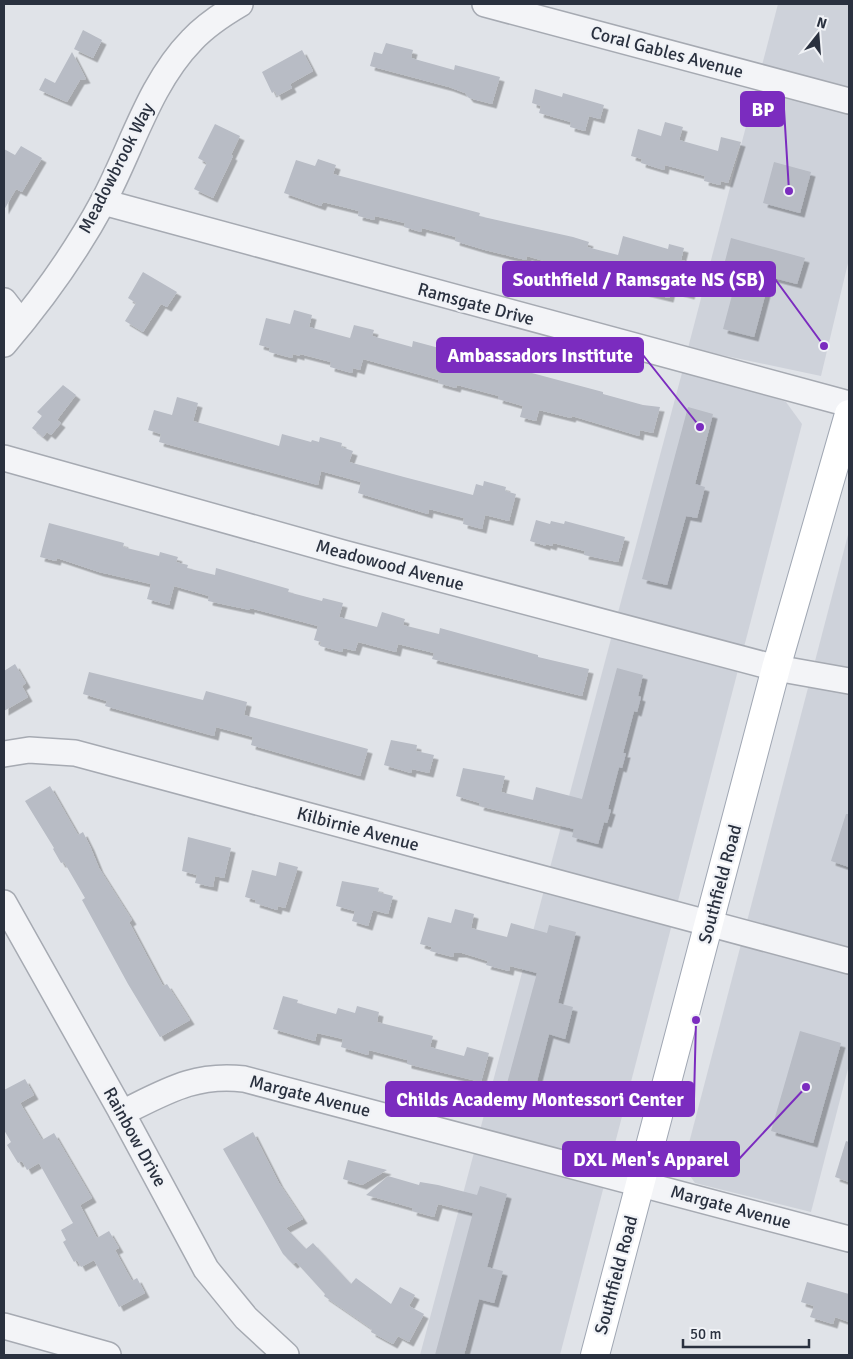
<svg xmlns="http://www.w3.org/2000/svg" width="853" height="1359" font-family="Signika,sans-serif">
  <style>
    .built { fill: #ced2da }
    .building { fill: #b8bcc5; filter: url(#shadow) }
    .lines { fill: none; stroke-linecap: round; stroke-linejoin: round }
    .minor-casing { stroke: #a6aab2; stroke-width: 28 }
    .major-casing { stroke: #a0a7b3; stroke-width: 30 }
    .minor { stroke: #f3f4f7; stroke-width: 25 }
    .major { stroke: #fff; stroke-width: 28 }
    .labels { text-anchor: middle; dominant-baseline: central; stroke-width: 4.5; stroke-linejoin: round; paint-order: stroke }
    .street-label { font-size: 18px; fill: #2a313f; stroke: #f0f2f6 }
    .leader { fill: none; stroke: #7b2cbf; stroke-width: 2 }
    .callout-dot { fill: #7b2cbf; stroke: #f0f2f6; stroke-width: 2 }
    .callout { fill: #7b2cbf; stroke: #7b2cbf; stroke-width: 2 }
    .callout-label { font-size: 19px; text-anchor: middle; font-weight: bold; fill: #fff }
  </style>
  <defs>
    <filter id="shadow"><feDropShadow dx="4.5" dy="4.5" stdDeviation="0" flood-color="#0004"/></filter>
  </defs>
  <rect width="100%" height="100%" fill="#e0e3e8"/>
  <!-- built -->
  <g class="built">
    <path d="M778,4H849V259L821,376L688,348Z"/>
    <path d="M683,369L723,379L786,402L802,424L560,1355H420Z"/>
    <path d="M849,531V1065L811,1212L695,1183L683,1166Z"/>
  </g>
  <!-- building -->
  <g class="building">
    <path d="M83,30L102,40L93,58L74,49Z"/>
    <path d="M386,43L413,50L411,58L454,70L455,65L500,77L492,104L469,98L465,93L449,87L370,66L374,52L382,54Z"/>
    <path d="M302,50L313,71L290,84L292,88L277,96L275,91L272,93L262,72Z"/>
    <path d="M72,52L86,79L80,80L67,102L39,90L45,78L55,83Z"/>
    <path d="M535,89L562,97L563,93L604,105L600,119L589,116L585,131L570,127L571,122L539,113L541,106L532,103Z"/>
    <path d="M665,122L683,127L679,140L718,151L721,137L741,142L728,183L721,181L720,185L704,181L705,176L665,165L664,170L641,163L642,159L631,156L638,129L661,136Z"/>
    <path d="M215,124L240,136L231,155L233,156L213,198L194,189L207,163L198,158Z"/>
    <path d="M21,146L42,158L22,192L16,189L4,210V149L15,155Z"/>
    <path d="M318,159L336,165L333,174L480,213L479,216L573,237L589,242L587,247L618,255L623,236L668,249L669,244L684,248L681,260L698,264L690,295L671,290L669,298L632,289L607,282L609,275L582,267L580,274L563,269L564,267L527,256L526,260L485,250L455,241L456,237L422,228L421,232L404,227L405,223L375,216L374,220L358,216L359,211L323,202L321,206L284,193L296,160L315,166Z"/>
    <path d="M774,162L811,172L800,213L763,203Z"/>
    <path d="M731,238L805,258L797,284L770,277L754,337L723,329L739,269L724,265Z"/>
    <path d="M143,272L177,292L167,307L161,304L143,332L125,321L136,303L128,298Z"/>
    <path d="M294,310L312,315L309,327L350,338L354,325L374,330L372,336L412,347L413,341L603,392V394L643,405L660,407L653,433L640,430L639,436L572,416L571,418L539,410L536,421L520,417L523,406L498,399L499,396L457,385L456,388L438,383L439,380L363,359L360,370L353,368L352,373L330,367L331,362L300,354V356L293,354L292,358L269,352L270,348L259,345L266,318L290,324Z"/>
    <path d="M63,385L76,395L57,420L61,423L51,435L47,432L43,437L32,428L42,416L37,412Z"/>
    <path d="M177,397L198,403L193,421L279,446L282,434L311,442L312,440L319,442L320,437L342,443L341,447L353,451L349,462L404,477L473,495L476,484L483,486L484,481L506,487L505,491L516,494L509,521L485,515L482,529L463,524L464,518L429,509L428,514L358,493L361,482L321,471L318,485L159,442L161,434L148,430L154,410L172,415Z"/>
    <path d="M688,407L713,414L695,484L705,487L697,518L686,516L667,585L642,579Z"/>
    <path d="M536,520L550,524L551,521L564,524L565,521L625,537L618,562L584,555L585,551L553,543L552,546L546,544V546L530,541Z"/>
    <path d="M49,523L124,543L123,547L159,556L160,552L178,557L176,562L188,565L187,568L215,575L216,568L289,589L288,592L322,601L323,598L343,603L339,617L377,627L382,612L405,619L403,625L439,634L440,628L538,655V657L589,669L582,696L432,659L434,653L398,644L396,652L358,642L355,651L343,648L342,652L320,646L321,642L314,640L318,626L250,608V610L208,601L209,596L174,586L169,605L147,599L151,584L99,572L57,558L56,561L40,557Z"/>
    <path d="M15,664L26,683L22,686L28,697L4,711V671Z"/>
    <path d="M617,668L643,675L638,696L641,697L637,712L634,711L623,753H626L622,768L619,767L608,809L611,810L607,823L604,822L598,844L572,837L574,829L479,806L480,803L456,796L463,768L505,776L501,792L533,800L536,787L582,799Z"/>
    <path d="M89,672L203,700L206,691L247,702L244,715L368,749L360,776L251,745L253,737L216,727L214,736L105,706L107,701L83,694Z"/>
    <path d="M391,740L417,745L416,751L434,755L429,773L412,769L411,773L384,765Z"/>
    <path d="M50,786L78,835L83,832L90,846L99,868L132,920L129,922L163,986L167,984L190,1020L160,1037L128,984L82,900L85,898L64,862L61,863L53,849L54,848L25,801Z"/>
    <path d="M846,814H849V867L831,861Z"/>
    <path d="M188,837L231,848L224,878L215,876L213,887L195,883L197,875L182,871Z"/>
    <path d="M279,862L298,867L285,908L278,906L277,910L255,903L256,900L245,897L252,870L276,876Z"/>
    <path d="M342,881L379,888L378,892L393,896L388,914L373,910L368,926L352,921L355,911L336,906Z"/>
    <path d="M455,909L474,914L471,928L507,937L511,923L547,933L549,925L576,932L558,1003L573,1007L565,1039L549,1034L531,1105L503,1098L537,973L510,966L509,971L486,965L488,961L462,953H454L453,957L430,951L432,947L420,944L428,917L451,923Z"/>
    <path d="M283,996L298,1000L297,1003L336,1014L338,1008L355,1013L357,1006L379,1012L377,1022L433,1036L430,1047L464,1056L467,1047L489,1053L481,1082L407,1064V1060L369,1050L368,1055L341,1047L343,1039L317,1033L315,1041L273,1029Z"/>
    <path d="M800,1031L841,1043L813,1143L771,1131Z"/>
    <path d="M25,1079L34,1095L20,1103L42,1140L54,1133L92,1198L80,1205L97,1238L109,1231L119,1248L115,1250L132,1281L137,1278L145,1293L119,1307L94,1260L81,1267L77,1260L74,1262L63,1242L66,1240L61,1230L73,1223L39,1163L27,1170L22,1161L18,1163L7,1145L11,1142L4,1130V1090Z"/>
    <path d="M253,1132L279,1183L303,1219L286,1228L306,1249L313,1243L351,1284L356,1278L391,1304L400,1287L415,1295L409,1306L424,1314L409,1342L398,1336L393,1344L371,1332L372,1329L324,1296L325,1294L296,1262L293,1264L283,1254L223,1149Z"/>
    <path d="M846,1141L849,1142V1182L835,1177Z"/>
    <path d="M348,1160L387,1170L362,1185L343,1179Z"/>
    <path d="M388,1176L419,1185L420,1182L438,1185L477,1195L480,1186L507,1194L487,1267L503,1271L494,1303L479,1299L464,1355H435L473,1213L438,1204L434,1217L412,1211L413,1208L366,1195Z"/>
    <path d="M807,1282L849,1294V1322L835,1317L833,1324L810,1317L814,1306L801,1302Z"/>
  </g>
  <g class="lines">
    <defs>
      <g id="minor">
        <path d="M485,4L849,101"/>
        <path d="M103,202L849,404"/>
        <path d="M4,301L21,323"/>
        <path d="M4,344C41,301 76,252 103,202C132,148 149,84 192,40C206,25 223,14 240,4"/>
        <path d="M4,458L343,553L776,668L849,681"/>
        <path d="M4,754L29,750L75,753L849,961"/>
        <path d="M4,903L122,1113L206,1269L246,1318L286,1355"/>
        <path d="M122,1113C165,1092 195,1073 244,1079L849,1239"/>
        <path d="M4,1326L108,1355"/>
      </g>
      <path id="major" d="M595,1355L776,668L849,414"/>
    </defs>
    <!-- minor casing -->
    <use href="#minor" class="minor-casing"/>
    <!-- major casing -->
    <use href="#major" class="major-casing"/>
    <!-- minor -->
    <use href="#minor" class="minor"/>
    <!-- major -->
    <use href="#major" class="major"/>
  </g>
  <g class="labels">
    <!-- street labels -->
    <g class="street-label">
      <text transform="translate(667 52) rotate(15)">Coral Gables Avenue</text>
      <text transform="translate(116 168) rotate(-63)">Meadowbrook Way</text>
      <text transform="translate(476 304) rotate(15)">Ramsgate Drive</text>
      <text transform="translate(390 565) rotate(15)">Meadowood Avenue</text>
      <text transform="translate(358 829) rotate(15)">Kilbirnie Avenue</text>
      <text transform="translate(720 884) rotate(-75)">Southfield Road</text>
      <text transform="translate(310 1096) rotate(14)">Margate Avenue</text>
      <text transform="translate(135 1137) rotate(61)">Rainbow Drive</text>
      <text transform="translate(731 1207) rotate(15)">Margate Avenue</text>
      <text transform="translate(616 1275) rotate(-75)">Southfield Road</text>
    </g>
  </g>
  <!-- callouts -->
  <path class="leader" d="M789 191L784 109M824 346L775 279M700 427L643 355M696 1020L694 1099M806 1087L739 1159"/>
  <g class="callout-dot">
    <circle cx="789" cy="191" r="5"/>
    <circle cx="824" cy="346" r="5"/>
    <circle cx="700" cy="427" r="5"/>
    <circle cx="696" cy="1020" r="5"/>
    <circle cx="806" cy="1087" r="5"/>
  </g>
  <g class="callout">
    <rect x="741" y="92" width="43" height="34" rx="5"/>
    <rect x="503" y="262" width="272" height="34" rx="5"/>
    <rect x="437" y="338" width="206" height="34" rx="5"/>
    <rect x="386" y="1082" width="308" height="34" rx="5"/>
    <rect x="563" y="1142" width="176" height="34" rx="5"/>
  </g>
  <g class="callout-label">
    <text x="763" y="116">BP</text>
    <text x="639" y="286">Southfield / Ramsgate NS (SB)</text>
    <text x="540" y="362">Ambassadors Institute</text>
    <text x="540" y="1106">Childs Academy Montessori Center</text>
    <text x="651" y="1166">DXL Men's Apparel</text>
  </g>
  <!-- border -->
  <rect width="853" height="1359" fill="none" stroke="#2a313f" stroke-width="10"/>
  <!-- north arrow -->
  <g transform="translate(818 35) rotate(17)" stroke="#f0f2f6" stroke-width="4" paint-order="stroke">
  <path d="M0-4L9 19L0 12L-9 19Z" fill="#2a313f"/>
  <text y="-8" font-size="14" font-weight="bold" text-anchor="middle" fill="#2a313f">N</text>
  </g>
  <!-- scale -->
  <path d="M683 1339v8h126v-8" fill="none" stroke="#2a313f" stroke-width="2.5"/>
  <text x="690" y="1339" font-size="15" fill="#2a313f" stroke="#f0f2f6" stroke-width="4" paint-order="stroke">50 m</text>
</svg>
